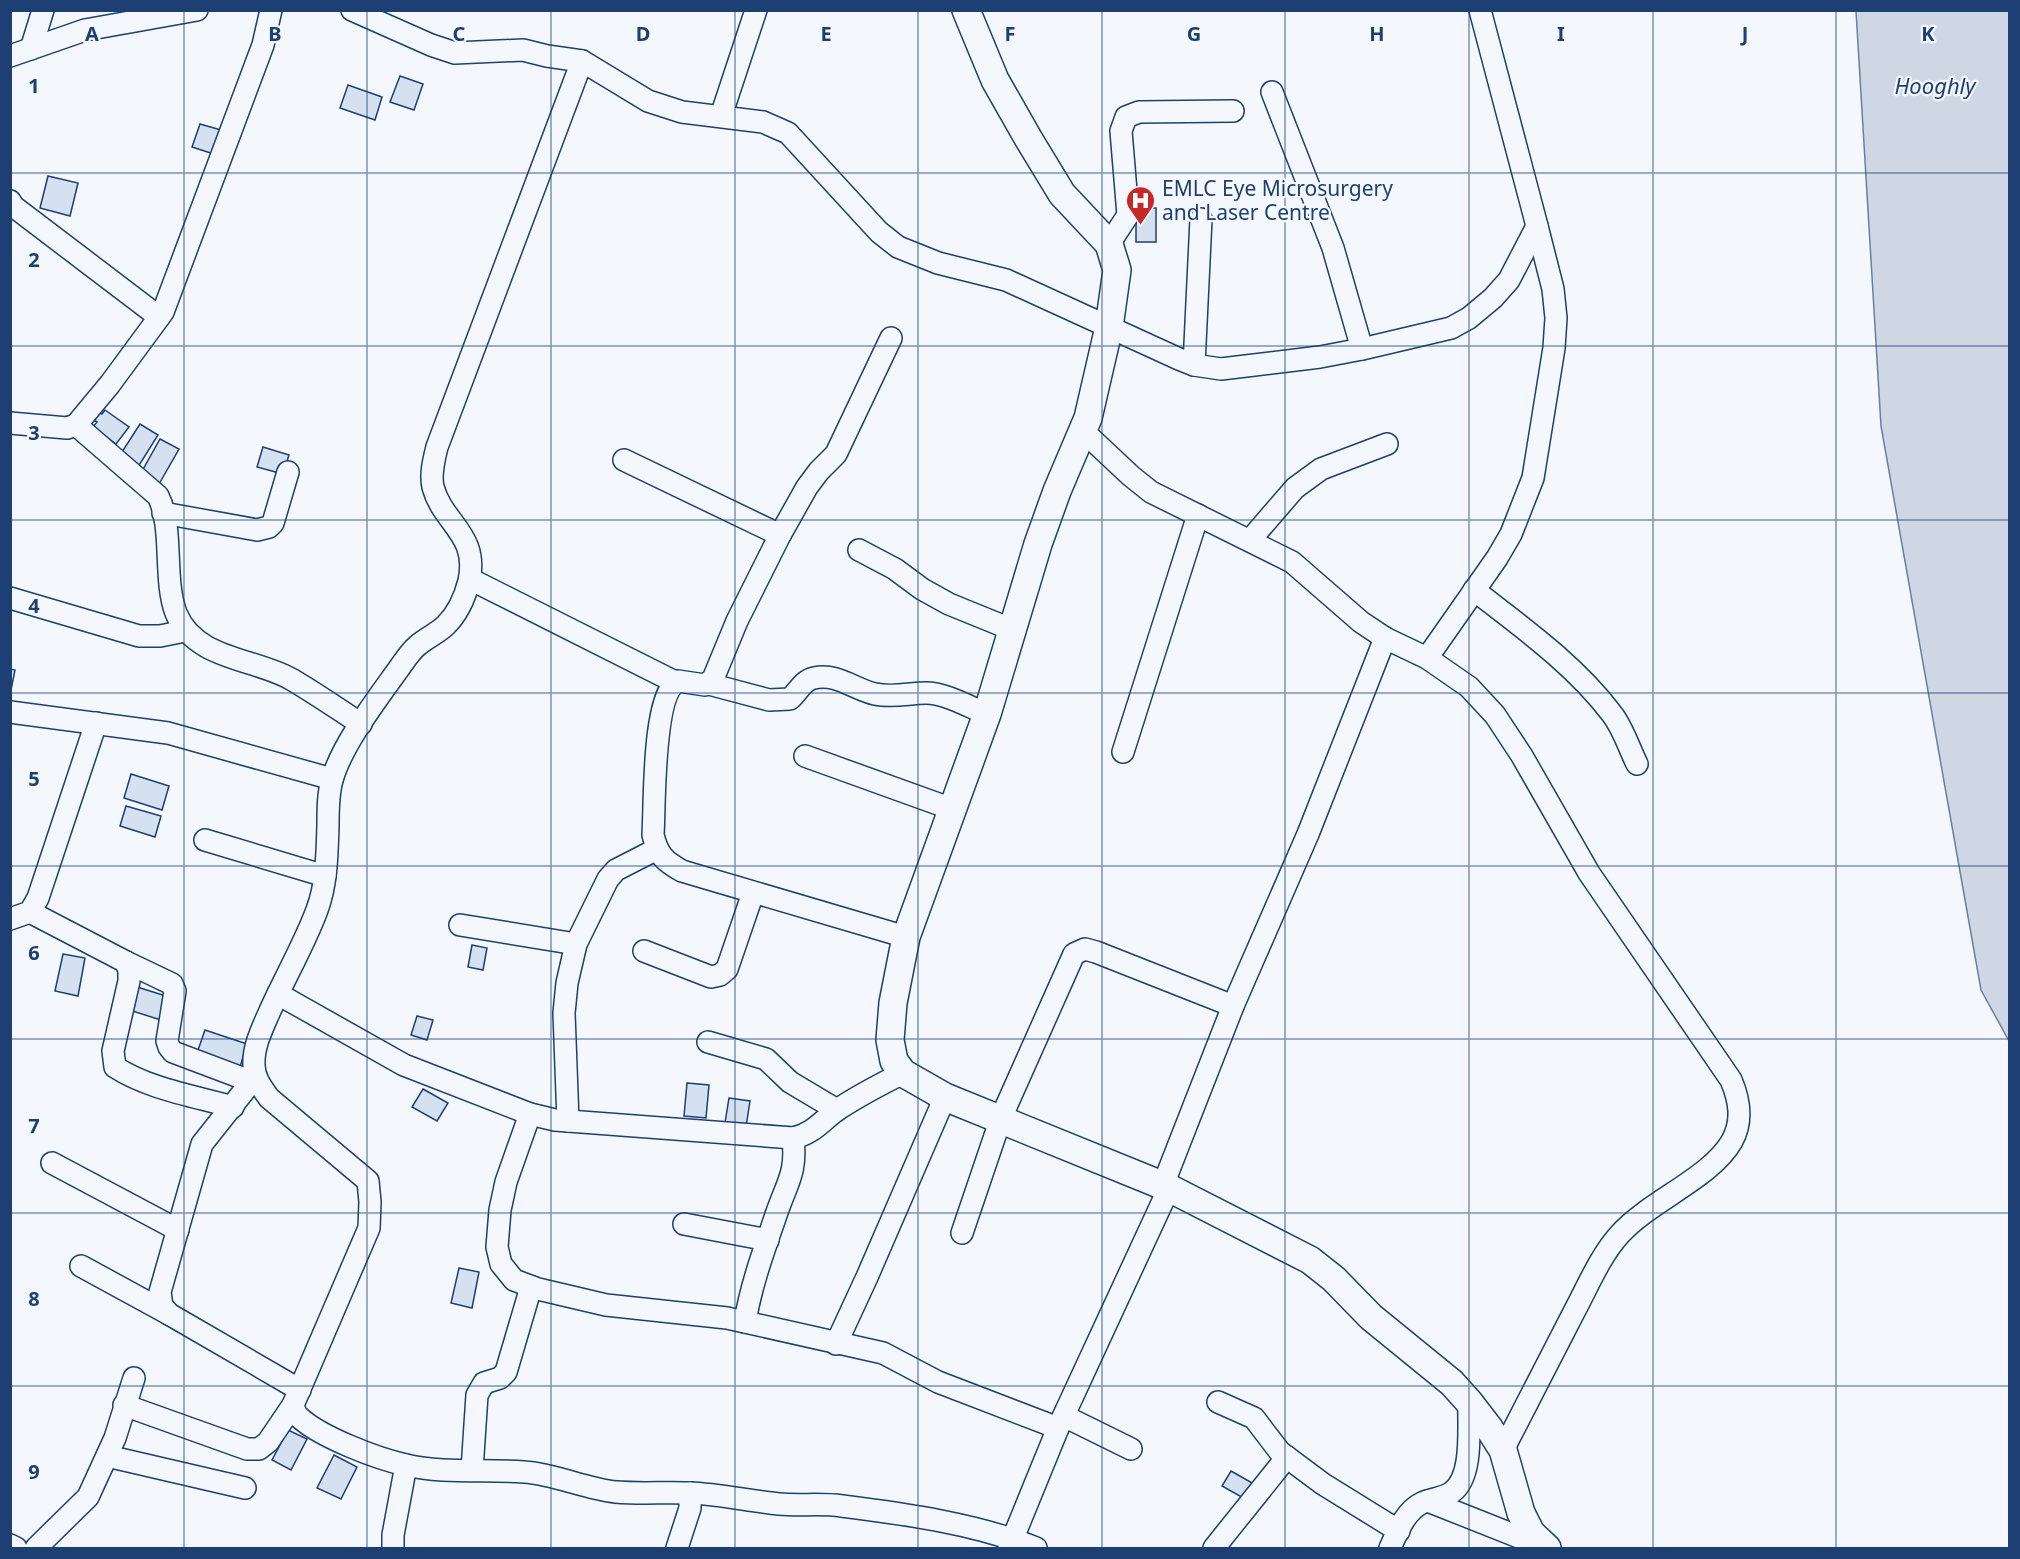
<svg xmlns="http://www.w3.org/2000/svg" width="2020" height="1559" font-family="'Noto Sans',sans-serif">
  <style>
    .water { fill: #cfd7e4; stroke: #687fa3; stroke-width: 1.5 }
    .building { fill: #d5e0f0; stroke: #1d3f73; stroke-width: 1.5 }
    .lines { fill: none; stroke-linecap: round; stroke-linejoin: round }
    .minor-casing { stroke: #1d3f73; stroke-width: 24 }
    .major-casing { stroke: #1d3f73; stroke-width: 30 }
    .minor { stroke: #f4f7fb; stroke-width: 21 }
    .major { stroke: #f4f7fb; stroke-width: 27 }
    .grid { fill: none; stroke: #1d3f73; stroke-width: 1.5; stroke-opacity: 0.55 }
    .labels { text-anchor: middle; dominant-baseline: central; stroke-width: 4.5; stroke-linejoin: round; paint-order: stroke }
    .poi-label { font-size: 21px; fill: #1d3f73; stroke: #f4f7fb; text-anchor: start }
    .water-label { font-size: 22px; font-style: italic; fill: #1d3f73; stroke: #f4f7fb }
    .grid-label { font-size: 20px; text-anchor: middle; font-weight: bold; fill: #1d3f73; stroke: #f4f7fb; stroke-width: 4.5; stroke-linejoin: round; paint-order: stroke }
  </style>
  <rect width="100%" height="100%" fill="#f4f7fb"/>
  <!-- water -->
  <path class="water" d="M1856,11H2009V1041L1981,990L1881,426Z"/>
  <!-- building -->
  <g class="building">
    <path d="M400,76L423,84L414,110L390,102Z"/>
    <path d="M348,85L382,97L375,120L340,108Z"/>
    <path d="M200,124L228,132L220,156L192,147Z"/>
    <path d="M48,176L78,183L70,216L40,208Z"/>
    <rect x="1136" y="208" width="20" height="34"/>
    <path d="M105,410L129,427L116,444L93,427L97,422L92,419L97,411L102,414Z"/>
    <path d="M140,424L158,435L138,467L120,455Z"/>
    <path d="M160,439L179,449L159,484L141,473Z"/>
    <path d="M263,447L289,455L283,474L257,467Z"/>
    <path d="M10,669L15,670L10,695Z"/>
    <path d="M131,774L169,786L162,810L124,798Z"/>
    <path d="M126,806L161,816L155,837L120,826Z"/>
    <path d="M472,945L487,948L483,970L468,967Z"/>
    <path d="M63,954L85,958L78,996L55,991Z"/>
    <path d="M134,986L169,997L161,1020L126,1009Z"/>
    <path d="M417,1016L433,1020L427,1040L411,1035Z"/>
    <path d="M205,1030L247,1044L240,1067L197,1053Z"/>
    <path d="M687,1083L709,1085L706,1118L684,1116Z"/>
    <path d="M423,1089L448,1103L437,1121L412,1107Z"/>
    <path d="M729,1098L750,1101L745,1133L724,1129Z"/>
    <path d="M459,1268L479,1272L472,1308L451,1303Z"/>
    <path d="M288,1430L307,1439L291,1470L272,1460Z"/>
    <path d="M334,1455L357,1467L341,1499L317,1488Z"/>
    <path d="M1231,1471L1254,1484L1245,1499L1222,1486Z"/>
  </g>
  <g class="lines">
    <defs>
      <g id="minor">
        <path d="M352,10L431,45L455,53L523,50L547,56L582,61L648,101L682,112L763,122L788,133L879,232L898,247L938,263L1006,280L1179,359L1194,365L1221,369L1320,357L1362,349L1451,328L1469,318L1493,298L1509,280L1537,226L1480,10"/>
        <path d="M31,49L43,10"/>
        <path d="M10,56L85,30L197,10"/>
        <path d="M582,61L437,447C434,459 430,474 433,487C443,524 479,534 469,581C465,597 458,613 446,625C438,633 426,638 417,646C410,652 405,660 400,667C378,698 342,744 332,780C328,794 328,810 328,825C327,854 327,883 317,910C304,945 284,979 269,1013C262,1029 253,1047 254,1065C254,1078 262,1088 269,1098L368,1181L370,1202L369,1228L293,1405C295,1410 295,1414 299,1417C320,1437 378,1459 406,1465C444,1474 484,1469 524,1472C556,1474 585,1489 616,1492C640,1494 665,1492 689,1493C719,1494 749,1501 779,1504C800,1506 821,1503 842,1506C905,1514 978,1524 1036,1548"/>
        <path d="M1272,92L1333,248L1362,349"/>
        <path d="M721,116L756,10"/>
        <path d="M10,201L13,206L159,317"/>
        <path d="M1109,244L1128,215L1121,131L1126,117L1139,112L1233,111"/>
        <path d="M891,338L836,454L819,471L807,487L780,535L737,621L713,679L705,685L678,681C652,694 655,806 653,835C658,855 664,861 682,871L906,937"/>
        <path d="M1194,365L1201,219"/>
        <path d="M10,423L67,428L76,425L110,384L163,312L263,45L271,10"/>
        <path d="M76,425L158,496C174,527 163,579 176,613C195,660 254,658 291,679C315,693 338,709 361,724"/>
        <path d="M1083,431L1131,476L1151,492L1292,562L1361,622L1385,638L1427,658L1469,687L1495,715L1522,756L1589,873L1731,1080C1740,1101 1743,1121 1732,1141C1711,1178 1651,1200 1620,1234C1600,1256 1588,1286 1574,1312C1550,1358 1527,1404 1503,1450"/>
        <path d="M624,460L780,535"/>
        <path d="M163,513L257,530L269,527L273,523L288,472"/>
        <path d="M1250,540L1295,488L1321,469L1387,444"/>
        <path d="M859,550L895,569L922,589L949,604L1013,630"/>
        <path d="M470,579L675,682"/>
        <path d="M1474,590C1523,628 1575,665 1612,714C1623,728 1629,748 1637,764"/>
        <path d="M10,598L139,636H160L185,631"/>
        <path d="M1427,658L1497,558L1511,534L1533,478L1554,348L1556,318L1553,289L1537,226"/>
        <path d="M709,684L769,700L790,699C798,692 803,680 814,678C838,673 853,689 875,694C893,698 909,693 926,693C946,693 969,707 987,714"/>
        <path d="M10,712L168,733L332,779"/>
        <path d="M1123,752L1198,515"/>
        <path d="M805,756L952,809"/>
        <path d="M205,840L325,876"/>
        <path d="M30,912L126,962L129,971V981L113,1051L115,1067C149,1089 194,1096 233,1107"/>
        <path d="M10,919L30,912L38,898L96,723"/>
        <path d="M460,925L576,944"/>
        <path d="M644,951L711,977L720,975L727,969L753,893"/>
        <path d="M126,962L172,984L175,991L167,1041L169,1047L173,1052L258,1084"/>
        <path d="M278,994L404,1065L530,1114L555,1120L793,1138C814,1134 823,1119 840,1108C860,1095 881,1084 903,1073"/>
        <path d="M708,1042L766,1059L790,1082L837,1110"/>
        <path d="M252,1081L202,1144L160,1292L162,1306L169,1314L300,1390"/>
        <path d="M530,1114L506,1182L500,1210L497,1247L501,1264L514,1280L538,1289L606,1305L727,1318L883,1353L938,1382L1058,1428"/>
        <path d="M568,1121L564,1013L567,983L576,944L608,879L616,870L657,849"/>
        <path d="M52,1163L178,1230"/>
        <path d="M1163,1185L1233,1006L1308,834L1385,638"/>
        <path d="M684,1224L768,1240"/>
        <path d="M962,1233L1001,1118L1074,954L1085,949L1096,952L1233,1006"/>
        <path d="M81,1266L169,1314"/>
        <path d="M745,1322C751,1285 764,1250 776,1215C787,1182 797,1174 793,1138"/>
        <path d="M836,1344L867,1277L945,1097"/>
        <path d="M1218,1402L1254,1418L1280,1452L1323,1484L1399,1531"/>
        <path d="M124,1405L247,1449H259L268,1442L293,1405"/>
        <path d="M1064,1416L1131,1449"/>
        <path d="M107,1456L245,1488"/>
        <path d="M472,1470L477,1395L484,1383L500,1378L506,1372L531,1287"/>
        <path d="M1428,1501L1544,1547"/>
        <path d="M10,1545L16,1548"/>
        <path d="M36,1548L88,1497L115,1438L134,1378"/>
        <path d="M393,1548V1535L406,1465"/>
        <path d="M677,1548L690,1508V1493"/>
        <path d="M1009,1548L1058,1428L1169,1188"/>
        <path d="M1214,1548L1287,1457"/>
        <path d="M1390,1548C1397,1533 1405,1511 1422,1503C1431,1499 1444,1498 1452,1492C1474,1476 1468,1426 1469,1402"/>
      </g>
      <path id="major" d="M966,10L995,80L1028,138L1062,194L1109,244L1117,270L1109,327L1088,418L1057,491L1038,544L987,714L906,937L893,1003L890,1040L894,1061L903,1073L945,1097L1169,1188L1310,1260L1334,1279L1371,1317L1452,1383L1469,1402L1489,1428L1503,1450L1521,1513L1531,1533L1547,1548"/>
    </defs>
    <!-- minor casing -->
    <use href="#minor" class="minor-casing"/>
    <!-- major casing -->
    <use href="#major" class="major-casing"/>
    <!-- minor -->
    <use href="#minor" class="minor"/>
    <!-- major -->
    <use href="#major" class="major"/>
  </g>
  <!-- grid -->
  <path class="grid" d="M184,10V1548M367,10V1548M551,10V1548M735,10V1548M918,10V1548M1102,10V1548M1285,10V1548M1469,10V1548M1653,10V1548M1836,10V1548M10,173H2010M10,346H2010M10,520H2010M10,693H2010M10,866H2010M10,1039H2010M10,1213H2010M10,1386H2010"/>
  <!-- icons -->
  <defs>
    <symbol id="hospital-pin" viewBox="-11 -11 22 30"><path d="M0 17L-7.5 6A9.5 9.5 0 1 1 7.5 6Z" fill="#c62828" stroke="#f4f7fb"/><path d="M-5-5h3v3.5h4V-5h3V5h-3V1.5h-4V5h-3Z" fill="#fff"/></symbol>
  </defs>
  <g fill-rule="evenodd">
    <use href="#hospital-pin" x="1124" y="184" width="33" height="45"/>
  </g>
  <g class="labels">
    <!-- poi labels -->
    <g class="poi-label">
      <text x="1162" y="188">EMLC Eye Microsurgery<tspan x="1162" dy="24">and Laser Centre</tspan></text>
    </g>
    <!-- water labels -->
    <g class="water-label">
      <text x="1935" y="85">Hooghly</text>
    </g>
  </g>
  <g class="grid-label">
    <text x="92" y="41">A</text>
    <text x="275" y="41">B</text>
    <text x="459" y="41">C</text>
    <text x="643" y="41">D</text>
    <text x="826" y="41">E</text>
    <text x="1010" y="41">F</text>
    <text x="1194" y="41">G</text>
    <text x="1377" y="41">H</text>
    <text x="1561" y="41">I</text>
    <text x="1745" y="41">J</text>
    <text x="1928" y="41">K</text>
    <text x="34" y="93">1</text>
    <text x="34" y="267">2</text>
    <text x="34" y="440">3</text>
    <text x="34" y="613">4</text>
    <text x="34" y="786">5</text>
    <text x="34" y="960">6</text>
    <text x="34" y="1133">7</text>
    <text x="34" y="1306">8</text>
    <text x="34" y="1479">9</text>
  </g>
  <!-- border -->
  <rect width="2020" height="1559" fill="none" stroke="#1d3f73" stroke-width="24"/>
</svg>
